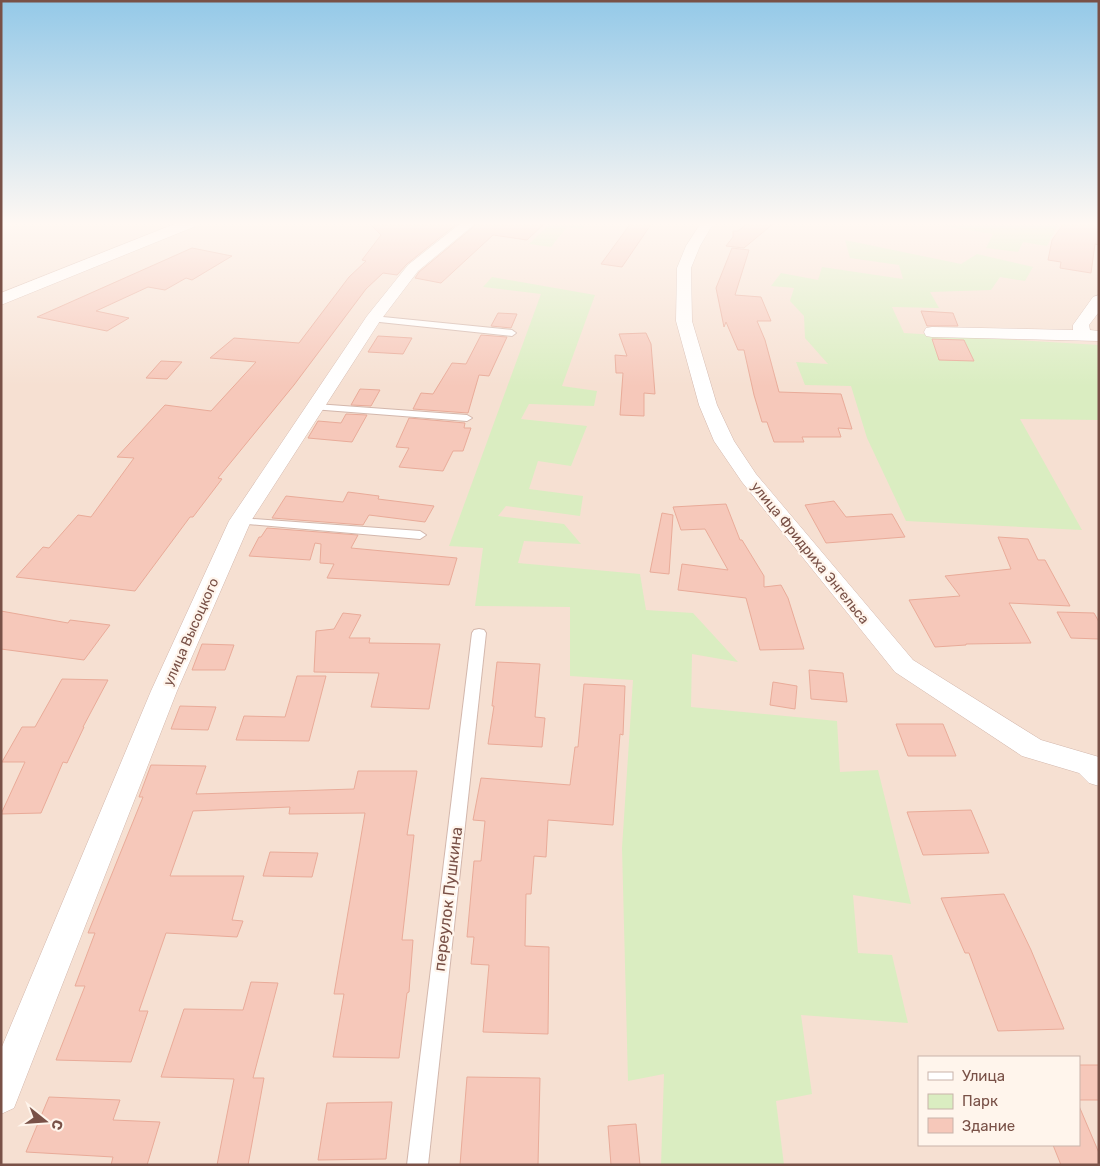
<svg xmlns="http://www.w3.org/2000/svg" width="1100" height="1166" font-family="Rubik,sans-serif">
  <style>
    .residential { fill: #f6e0d2; fill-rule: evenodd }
    .green { fill: #daedc1 }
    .building { fill: #f6c8ba; stroke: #e9ab99 }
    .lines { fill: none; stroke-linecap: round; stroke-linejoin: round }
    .service-casing { stroke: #d3b7ac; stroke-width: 2 }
    .minor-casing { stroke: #d3b7ac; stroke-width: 1 }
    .secondary-casing { stroke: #d6b6a9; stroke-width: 1 }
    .service { fill: #fff; fill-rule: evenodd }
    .minor { fill: #fff; fill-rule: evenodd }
    .secondary { fill: #fff; fill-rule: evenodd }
    .labels { text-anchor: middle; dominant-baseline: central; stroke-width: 4.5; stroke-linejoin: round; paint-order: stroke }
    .street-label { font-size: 14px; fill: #795147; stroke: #fff5ec }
    .near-street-label { font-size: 16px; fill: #795147; stroke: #fff5ec }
  </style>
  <rect width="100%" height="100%" fill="#fef0e4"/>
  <!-- residential -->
  <path class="residential" d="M1,223H1099V1165H1ZM919,1057H1079V1145H919Z"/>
  <!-- green -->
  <g class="green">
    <path d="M551,223H585L583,229L567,227L551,247L529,244Z"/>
    <path d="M924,223H1059L1047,246L1023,242L1018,252L986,248L993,234Z"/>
    <path d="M845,240L961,264L977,254L1033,267L1025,281L1000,277L991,290L930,292L939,308L892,307L904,333L1099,345V420L1020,419L1082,530L906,521L867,438L851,386L805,385L796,362L828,364L805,338L804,316L790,301L794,288L771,286L781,273L818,280L822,267L903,279L899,265L850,258Z"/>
    <path d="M492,277L595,295L562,386L597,391L594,406L529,404L521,419L587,426L571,466L538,461L529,489L583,496L580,516L506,506L498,516L564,524L581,544L524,541L518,563L640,574L646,610L693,613L738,662L692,654L691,707L837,721L840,772L878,770L911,904L853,895L858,953L892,955L908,1023L801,1015L812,1094L776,1101L784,1165H661L664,1074L628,1081L622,848L633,680L570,676V607L475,606L483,548L449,546L541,294L483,287Z"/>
  </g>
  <!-- building -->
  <g class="building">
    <path d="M369,223H458L407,264L397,275L383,273L366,289L294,385L218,478L222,479L193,517H190L135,591L16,577L43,547L49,548L78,515L91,517L134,458L117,457L165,405L211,411L256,362L210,358L234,338L299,343L349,277L366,261L362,260L381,235Z"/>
    <path d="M478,223H545L527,240L493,235L441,283L415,278L419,272Z"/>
    <path d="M631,223H652L622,267L601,264Z"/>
    <path d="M748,223H774L744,248L726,246L733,237V231H738Z"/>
    <path d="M1064,223H1099V245L1095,244L1091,273L1060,268L1061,262L1048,260L1052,240Z"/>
    <path d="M192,248L232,256L192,280L186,278L165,290L148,287L96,311L129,318L107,331L37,317Z"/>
    <path d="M732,248L749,250L735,295L761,297L771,321H757L765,340L779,392L841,394L852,429L838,428L841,437H802L804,442H774L767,422H762L754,395L744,350H738L726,322L724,327L716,288Z"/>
    <path d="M921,311L953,313L958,326H927Z"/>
    <path d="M498,313L517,314L511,328L491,326Z"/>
    <path d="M646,333L651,344L655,394L644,393V416L620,415L623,373H616L615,355L627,356L619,334Z"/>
    <path d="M481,335L507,337L489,376L479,375L468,413L413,409L421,393L433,394L452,363L466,364Z"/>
    <path d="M378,336L412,338L403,354L368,352Z"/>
    <path d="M932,339L964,340L974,361L939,360Z"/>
    <path d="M161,361L182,362L167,379L146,378Z"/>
    <path d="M360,389L380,390L371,406L351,405Z"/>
    <path d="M346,414L367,415L352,442L308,438L318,421L341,423Z"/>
    <path d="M409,418L465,423L464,428H471L463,451H453L443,471L399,467L409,448L396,447Z"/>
    <path d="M348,492L379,496L378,499L434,506L425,522L369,515L363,525L272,518L286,496L343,502Z"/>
    <path d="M834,501L846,517L892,514L905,537L826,543L805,505Z"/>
    <path d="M726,504L740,540H742L764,576V587L781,585L788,598L804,649L760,650L746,598L678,590L682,564L728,570L705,529L681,530L673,507Z"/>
    <path d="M662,513L673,515L669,574L650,572Z"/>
    <path d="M267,528L358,535L351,548L457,558L449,585L327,578L334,564L320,563L321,544L315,543L310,560L249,556L259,537H261Z"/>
    <path d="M998,537L1028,539L1038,560H1045L1070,606L1009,603L1031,643L966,644V645L935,647L909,600L960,596L945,576L1011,569Z"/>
    <path d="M1,611L68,623L70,620L110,625L84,660L1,649Z"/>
    <path d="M1057,612L1094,613L1099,622V639L1071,638Z"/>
    <path d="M343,613L361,615L349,638H370L369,643L440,644L429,709L371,707L379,673L314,672L316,631L334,629Z"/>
    <path d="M202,644L234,645L225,670H192Z"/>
    <path d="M497,662L540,664L535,717L545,718L542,747L488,744L494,706H492Z"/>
    <path d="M809,670L843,673L847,702L811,699Z"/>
    <path d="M297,676H326L309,741L236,740L244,716L285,717Z"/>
    <path d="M62,679L108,680L83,727H84L67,763L63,762L41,813L1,814L25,762H2L22,727H35Z"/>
    <path d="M773,682L797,686L795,709L770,705Z"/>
    <path d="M584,684L625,686L623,735L620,734L613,825L548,820L546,857L534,856L531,894H526L525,946L549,947L548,1034L483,1032L489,965L471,964L474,937H467L474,861H481L485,821L473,820L481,778L570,785L575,747H578Z"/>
    <path d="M180,706L216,707L208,730L171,729Z"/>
    <path d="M896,724H943L956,756H908Z"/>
    <path d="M151,765L206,766L196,794L354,789L358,771H417L407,835H414L402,940H413L409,992L407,993L399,1058L333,1057L344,994H334L365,813L289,814L290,807L193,811L170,876H244L232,920L243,921L237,937L166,933L139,1011H148L131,1062L56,1060L85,986H75L95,933H88L143,797H139Z"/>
    <path d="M971,810L989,853L923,855L907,812Z"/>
    <path d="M270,852L318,853L312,877L263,876Z"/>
    <path d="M1004,894L1031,950L1064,1029L998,1031L969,953H965L941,898Z"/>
    <path d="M251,982L278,983L253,1078H264L248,1165H217L234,1079L161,1077L184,1009L243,1010Z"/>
    <rect x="1079" y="1065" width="20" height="35"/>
    <path d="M467,1077L540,1078L538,1165H460Z"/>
    <path d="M49,1097L120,1100L113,1120L160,1122L147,1165H111L113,1157L26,1152Z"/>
    <path d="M392,1102L386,1159L318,1160L327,1103Z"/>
    <path d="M1079,1106L1099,1153V1165H1061L1053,1145H1079Z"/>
    <path d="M636,1124L640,1165H611L608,1126Z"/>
  </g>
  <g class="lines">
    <defs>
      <g id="service">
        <path d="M373,316L512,330L516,333L512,336L370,321V317Z"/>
        <path d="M316,404L467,415L472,418L467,421L312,409L311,407Z"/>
        <path d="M240,518L420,531L426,535L420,539L236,523L234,521L236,519Z"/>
        <path d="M479,629L484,630L486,633L428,1165H407L472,633L474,630Z"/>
      </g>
      <g id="minor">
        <path d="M461,223H476L418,271L380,321L251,521L177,691L14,1108L1,1114V1049L151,691L229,521L367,316L408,265Z"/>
        <path d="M701,223H716L710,229L700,246L691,268L692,321L717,405L734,441L756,474L913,660L1041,740L1099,757V786L1089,783L1079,773L1022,756L895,672L742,482L714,441L699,405L676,321L677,268L686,246Z"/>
        <path d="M1099,295V312L1089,325L1090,330L1099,331V341L932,337L926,336L924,332L926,328L932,327L1073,330V325L1093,297Z"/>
      </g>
      <path id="secondary" d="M177,223H198L196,226L1,305V293Z"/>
    </defs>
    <!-- service casing -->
    <use href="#service" class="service-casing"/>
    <!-- minor casing -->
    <use href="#minor" class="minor-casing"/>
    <!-- secondary casing -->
    <use href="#secondary" class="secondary-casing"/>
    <!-- service -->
    <use href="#service" class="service"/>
    <!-- minor -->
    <use href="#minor" class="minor"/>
    <!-- secondary -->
    <use href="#secondary" class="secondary"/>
  </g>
  <!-- sky -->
  <linearGradient id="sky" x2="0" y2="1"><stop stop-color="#94c9e8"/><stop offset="0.58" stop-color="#fff8f3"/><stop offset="1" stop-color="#fff8f3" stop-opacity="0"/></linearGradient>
  <rect width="1100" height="386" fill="url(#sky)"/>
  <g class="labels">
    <!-- street labels -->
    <g class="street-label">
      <text transform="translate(810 553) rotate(51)">улица Фридриха Энгельса</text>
      <text transform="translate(191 632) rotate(-66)">улица Высоцкого</text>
    </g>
    <!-- near-street labels -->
    <g class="near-street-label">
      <text transform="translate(448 899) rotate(-83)">переулок Пушкина</text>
    </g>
  </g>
  <!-- border -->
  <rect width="1100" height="1166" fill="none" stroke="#795147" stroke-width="5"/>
  <!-- legend -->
  <rect x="918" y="1056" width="162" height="90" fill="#fff5ec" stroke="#c9b3aa"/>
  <rect x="928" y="1072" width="25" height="8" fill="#ffffff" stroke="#c9b3aa"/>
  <text x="962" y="1081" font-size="15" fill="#795147">Улица</text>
  <rect x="928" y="1094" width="25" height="15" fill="#daedc1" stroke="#c9b3aa"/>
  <text x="962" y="1106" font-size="15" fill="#795147">Парк</text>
  <rect x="928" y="1118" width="25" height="15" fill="#f6c8ba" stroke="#c9b3aa"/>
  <text x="962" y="1131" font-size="15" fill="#795147">Здание</text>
  <!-- north arrow -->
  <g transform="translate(45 1121) rotate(107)" stroke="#fff5ec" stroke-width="4" paint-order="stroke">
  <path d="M0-4L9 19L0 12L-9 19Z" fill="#795147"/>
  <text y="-8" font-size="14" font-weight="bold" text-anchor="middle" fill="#795147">С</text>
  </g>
</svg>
